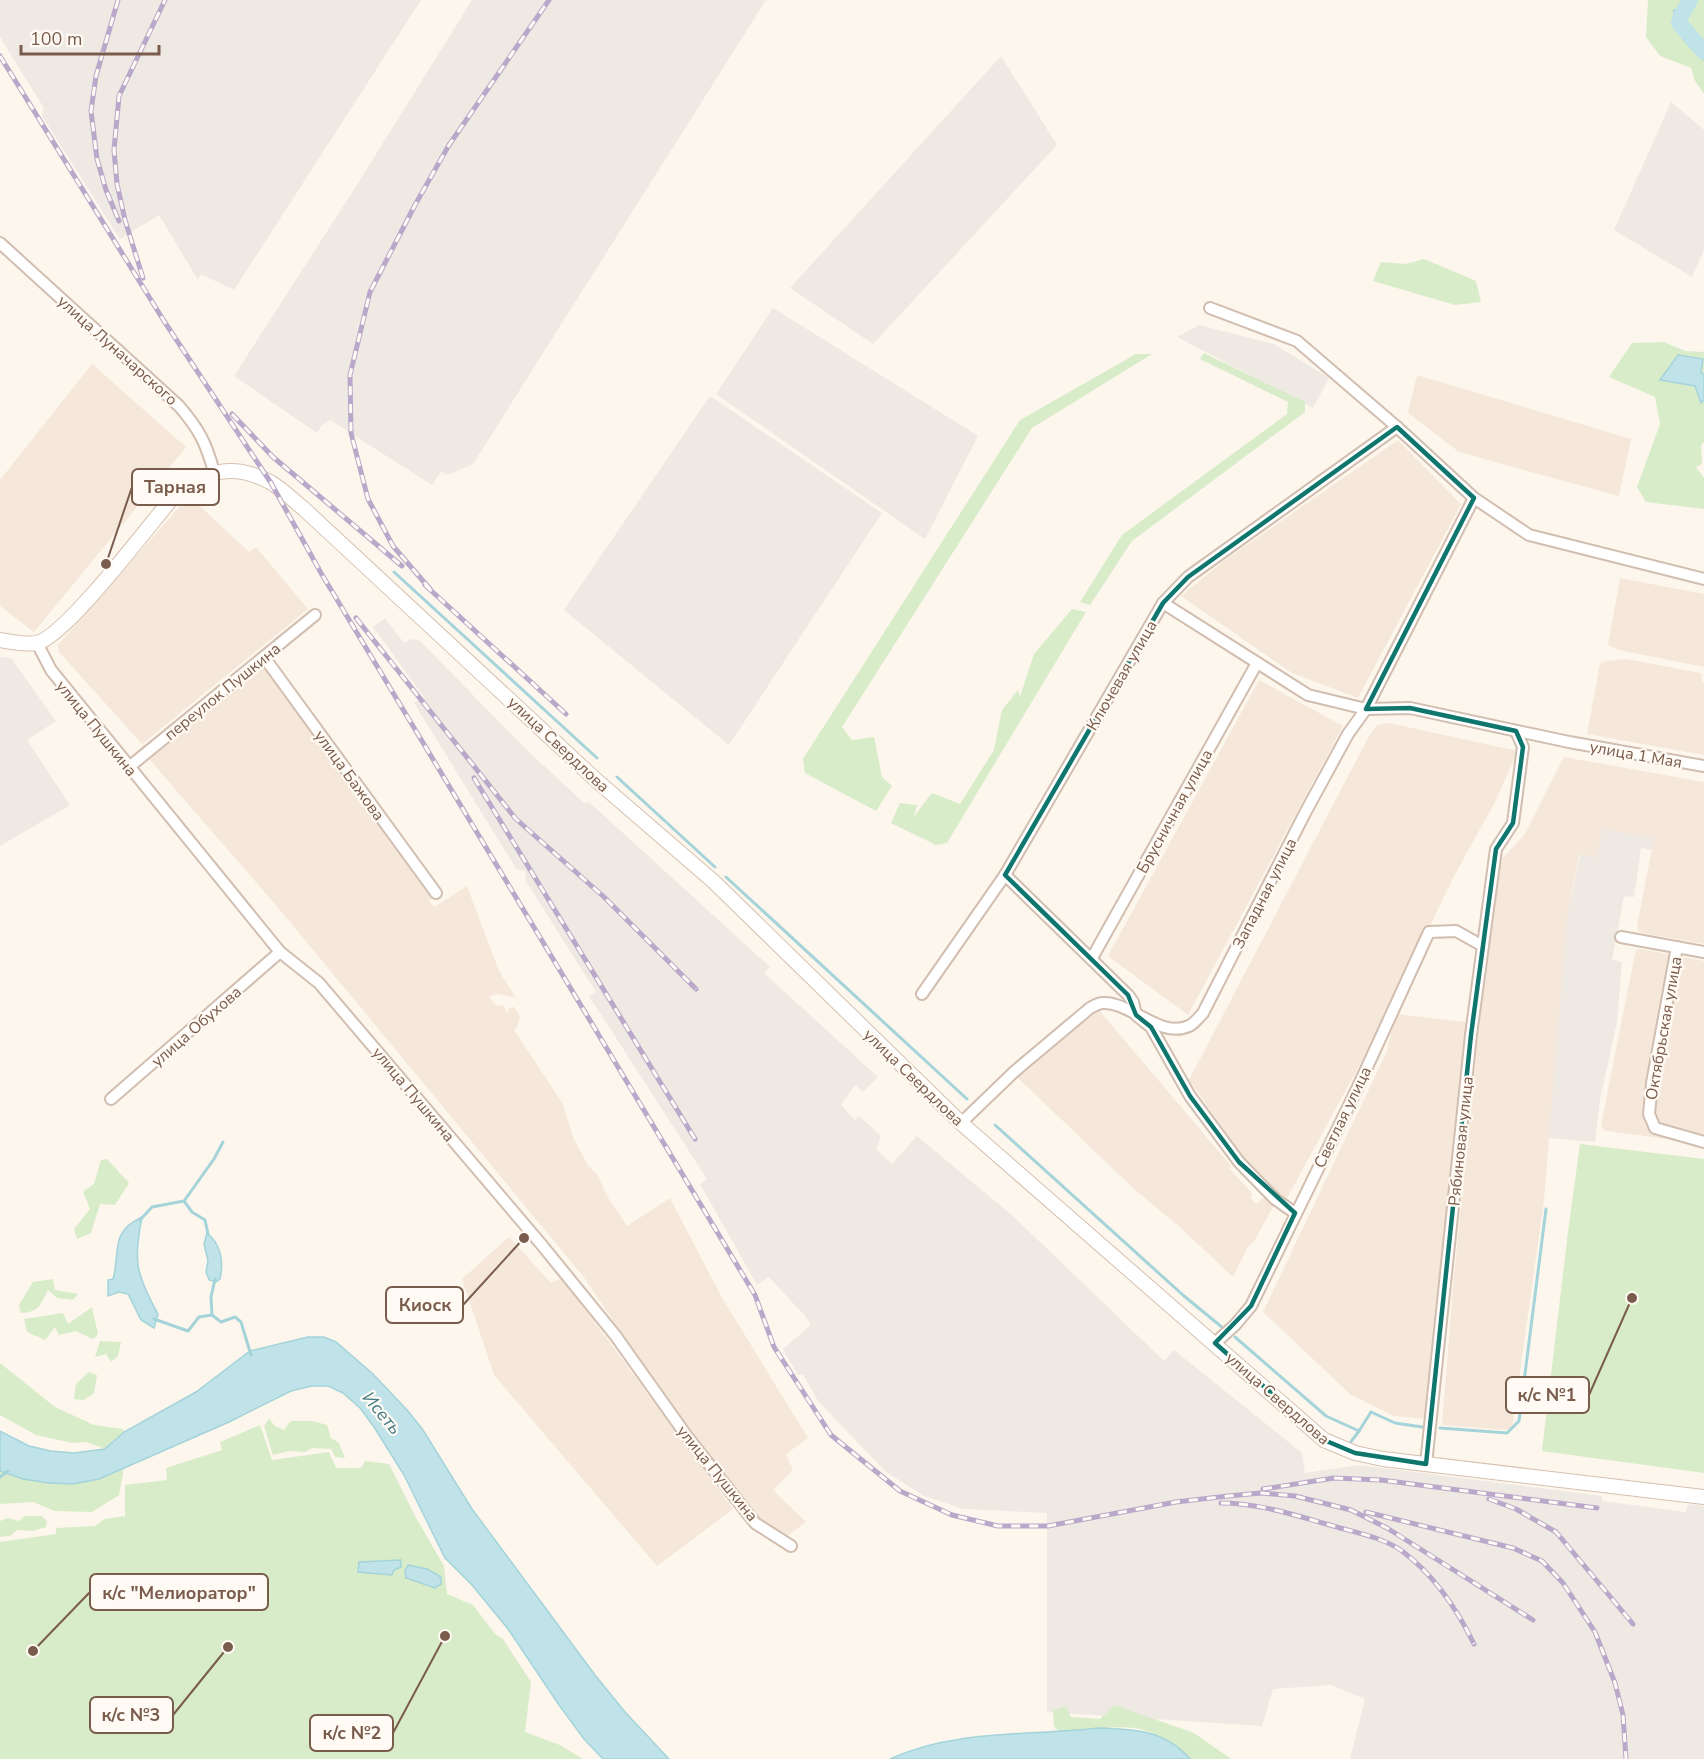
<svg xmlns="http://www.w3.org/2000/svg" width="1704" height="1759" font-family="'Nunito Sans',sans-serif">
  <rect width="100%" height="100%" fill="#fdf6ec"/>
  <g fill="#f5e8da">
    <path d="M 92,364 L 186,447 L 34,632 L 0,606 L 0,480 Z"/>
    <path d="M 1417,375 L 1631,439 L 1619,496 L 1459,452 L 1408,413 Z"/>
    <path d="M 1398,440 L 1461,504 L 1358,698 L 1292,673 L 1181,596 L 1225,560 Z"/>
    <path d="M 189,496 L 249,552 L 256,547 L 308,609 L 142,744 L 59,652 L 58,645 Z"/>
    <path d="M 1620,578 L 1704,594 L 1704,667 L 1619,650 L 1608,645 Z"/>
    <path d="M 1626,659 L 1701,673 L 1702,683 L 1704,683 L 1704,755 L 1587,734 L 1600,664 L 1606,661 Z"/>
    <path d="M 266,666 L 434,897 L 429,901 L 434,907 L 467,886 L 499,971 L 516,998 L 497,994 L 489,997 L 496,1005 L 504,1006 L 508,1014 L 509,1008 L 514,1007 L 518,1012 L 520,1017 L 517,1027 L 514,1030 L 563,1104 L 573,1137 L 587,1164 L 599,1177 L 607,1196 L 627,1226 L 670,1198 L 721,1296 L 808,1438 L 786,1454 L 793,1470 L 773,1490 L 806,1522 L 786,1537 L 756,1521 L 696,1443 L 583,1276 L 280,910 L 149,759 Z"/>
    <path d="M 1259,680 L 1343,726 L 1188,1015 L 1108,956 Z"/>
    <path d="M 1389,723 L 1518,751 L 1494,804 L 1454,876 L 1390,1009 L 1286,1200 L 1283,1199 L 1256,1175 L 1189,1080 L 1369,736 L 1377,725 Z"/>
    <path d="M 1564,757 L 1704,782 L 1704,944 L 1642,933 L 1638,931 L 1637,926 L 1654,838 L 1597,858 L 1579,854 L 1567,919 L 1544,1201 L 1512,1428 L 1506,1430 L 1442,1425 L 1454,1275 L 1483,991 L 1493,909 L 1501,860 L 1524,835 Z"/>
    <path d="M 1641,949 L 1704,961 L 1704,1144 L 1607,1131 L 1602,1129 L 1601,1125 L 1635,954 L 1637,950 Z"/>
    <path d="M 1099,1010 L 1231,1166 L 1229,1168 L 1253,1194 L 1250,1197 L 1256,1204 L 1265,1197 L 1274,1205 L 1254,1242 L 1249,1245 L 1233,1277 L 1182,1229 L 1133,1188 L 1017,1077 L 1049,1044 L 1053,1047 Z"/>
    <path d="M 1395,1014 L 1466,1022 L 1426,1419 L 1394,1416 L 1351,1395 L 1263,1312 L 1387,1051 Z"/>
    <path d="M 509,1237 L 551,1283 L 562,1278 L 733,1509 L 657,1566 L 494,1375 L 462,1279 Z"/>
  </g>
  <g fill="#efe9e4">
    <path d="M 0,0 L 421,0 L 234,290 L 201,274 L 198,280 L 159,215 L 120,239 L 42,116 L 44,108 L 0,37 Z"/>
    <path d="M 472,0 L 766,0 L 473,464 L 448,475 L 441,471 L 432,485 L 330,420 L 322,425 L 317,433 L 234,376 L 353,191 Z"/>
    <path d="M 1001,56 L 1057,145 L 873,344 L 790,288 Z"/>
    <path d="M 1671,102 L 1704,130 L 1704,250 L 1692,277 L 1614,230 Z"/>
    <path d="M 773,308 L 978,436 L 925,539 L 716,394 Z"/>
    <path d="M 1199,325 L 1274,344 L 1329,378 L 1313,408 L 1177,337 Z"/>
    <path d="M 710,396 L 882,513 L 729,745 L 564,610 Z"/>
    <path d="M 385,618 L 404,643 L 412,639 L 420,641 L 528,751 L 584,803 L 589,802 L 770,967 L 764,973 L 878,1077 L 863,1092 L 855,1085 L 841,1105 L 855,1120 L 859,1116 L 881,1136 L 876,1149 L 892,1164 L 917,1136 L 1014,1217 L 1164,1361 L 1174,1350 L 1302,1453 L 1305,1473 L 1359,1465 L 1602,1496 L 1602,1501 L 1686,1512 L 1688,1504 L 1704,1506 L 1704,1759 L 1350,1759 L 1365,1699 L 1331,1685 L 1273,1689 L 1262,1726 L 1047,1712 L 1047,1513 L 963,1509 L 924,1496 L 886,1472 L 818,1401 L 803,1375 L 798,1375 L 783,1349 L 811,1325 L 805,1316 L 769,1277 L 757,1285 L 700,1184 L 707,1179 L 589,996 L 596,992 L 525,880 L 526,871 L 517,870 L 414,703 L 424,697 L 373,627 Z"/>
    <path d="M 0,657 L 11,658 L 56,721 L 27,740 L 70,805 L 0,846 Z"/>
    <path d="M 1602,829 L 1655,838 L 1652,850 L 1641,848 L 1634,897 L 1624,896 L 1612,960 L 1622,962 L 1617,1022 L 1600,1099 L 1595,1142 L 1549,1138 L 1567,919 L 1580,854 L 1597,858 Z"/>
  </g>
  <g fill="#d8ecc9">
    <path d="M 1648,0 L 1704,0 L 1704,47 L 1682,25 L 1687,7 L 1674,10 C 1673,33 1688,46 1704,60 L 1704,94 L 1695,81 L 1691,68 L 1660,56 L 1646,37 Z"/>
    <path d="M 1424,259 L 1476,281 L 1481,302 L 1455,305 L 1373,281 L 1381,262 L 1406,264 Z"/>
    <path d="M 1664,342 L 1685,351 L 1704,352 L 1704,375 L 1701,372 L 1660,379 L 1695,386 L 1701,403 L 1704,400 L 1704,442 L 1701,445 L 1702,464 L 1696,467 L 1704,478 L 1704,509 L 1646,502 L 1637,487 L 1660,424 L 1655,397 L 1609,377 L 1632,343 Z"/>
    <path d="M 1204,353 L 1305,402 L 1305,412 L 1132,541 L 1090,605 L 1080,602 L 1122,535 L 1287,414 L 1288,402 L 1200,359 Z"/>
    <path d="M 1136,354 L 1152,354 L 1032,428 L 842,727 L 852,740 L 874,737 L 882,777 L 892,786 L 876,811 L 805,773 L 803,759 L 1020,420 Z"/>
    <path d="M 1072,609 L 1086,612 L 947,843 L 936,845 L 891,823 L 900,803 L 917,805 L 914,816 L 932,793 L 960,804 L 994,750 L 1002,710 L 1018,690 L 1020,697 L 1034,654 Z"/>
    <path d="M 1580,1144 L 1704,1159 L 1704,1473 L 1542,1451 L 1568,1232 Z"/>
    <path d="M 107,1159 L 129,1183 L 115,1205 L 100,1204 L 91,1233 L 77,1239 L 74,1229 L 90,1209 L 83,1192 L 94,1184 L 101,1160 Z"/>
    <path d="M 53,1279 L 55,1290 L 78,1294 L 73,1300 L 57,1298 L 48,1290 C 40,1305 40,1312 21,1313 L 19,1305 L 33,1282 Z"/>
    <path d="M 92,1307 L 98,1334 L 93,1339 L 76,1331 L 59,1335 L 55,1327 L 45,1340 L 27,1332 L 24,1319 L 63,1313 L 68,1324 Z"/>
    <path d="M 100,1341 L 121,1342 L 118,1356 L 111,1362 L 106,1354 L 95,1357 Z"/>
    <path d="M 0,1363 L 55,1407 L 94,1425 L 123,1429 L 124,1432 L 105,1449 L 86,1442 L 72,1443 L 36,1435 L 0,1415 Z"/>
    <path d="M 89,1372 L 97,1375 L 94,1393 L 84,1400 L 74,1399 L 76,1384 Z"/>
    <path d="M 269,1419 L 275,1426 L 284,1430 L 291,1421 L 312,1421 L 327,1425 L 331,1438 L 339,1443 L 345,1458 L 335,1457 L 331,1449 L 313,1448 L 305,1452 L 289,1451 L 273,1455 L 264,1426 Z"/>
    <path d="M 260,1425 L 272,1460 L 329,1452 L 336,1468 L 361,1468 L 365,1461 L 389,1464 L 415,1516 L 444,1566 L 447,1594 L 473,1605 L 495,1634 L 503,1639 L 531,1682 L 525,1732 L 560,1745 L 583,1759 L 0,1759 L 0,1542 L 56,1534 L 56,1528 L 95,1526 L 104,1519 L 125,1516 L 125,1485 L 167,1480 L 166,1468 L 222,1450 L 220,1442 Z"/>
    <path d="M 124,1468 L 119,1495 L 92,1512 L 55,1511 L 33,1502 L 0,1504 L 0,1471 C 29,1485 66,1485 98,1479 C 107,1477 116,1472 124,1468 Z"/>
    <path d="M 25,1516 L 41,1516 L 47,1521 L 46,1527 L 32,1531 L 17,1530 L 10,1536 L 0,1537 L 0,1521 L 8,1518 L 19,1521 Z"/>
    <path d="M 1114,1705 L 1194,1733 L 1231,1759 L 1190,1759 L 1186,1754 C 1174,1747 1162,1737 1150,1732 C 1126,1722 1085,1730 1060,1733 L 1054,1726 L 1053,1710 L 1066,1706 L 1071,1717 L 1100,1719 Z"/>
  </g>
  <g fill="#bfe3e8" stroke="#a5d3da" stroke-width="1.5">
    <path d="M 1687,7 L 1682,25 L 1704,47 L 1704,60 C 1688,46 1673,33 1674,10 Z"/>
    <path d="M 1678,355 L 1703,359 L 1701,372 L 1704,375 L 1704,400 L 1701,403 L 1695,386 L 1660,380 Z"/>
    <path d="M 142,1217 C 133,1261 136,1274 158,1314 L 154,1328 L 141,1320 L 128,1294 L 119,1292 L 108,1296 L 108,1280 L 113,1279 C 121,1250 109,1233 142,1217 Z"/>
    <path d="M 207,1233 C 221,1244 224,1262 220,1279 L 216,1282 L 209,1280 L 206,1272 L 208,1261 L 204,1244 Z"/>
    <path d="M 308,1337 L 324,1337 L 336,1342 L 373,1374 L 408,1411 L 423,1430 L 472,1509 L 595,1675 L 625,1712 L 669,1759 L 603,1759 L 584,1739 L 559,1705 L 508,1629 L 472,1585 L 445,1558 L 404,1475 L 374,1427 L 360,1408 L 343,1393 L 328,1386 L 312,1386 L 291,1391 L 229,1422 L 99,1479 L 73,1484 L 49,1483 L 23,1479 L 0,1471 L 0,1431 L 29,1446 L 51,1451 L 74,1453 L 105,1449 L 124,1432 L 196,1392 L 250,1351 Z"/>
    <path d="M 401,1560 L 401,1567 L 394,1570 L 392,1575 L 358,1572 L 359,1562 Z"/>
    <path d="M 408,1565 L 427,1569 L 441,1577 L 441,1584 L 435,1588 L 406,1578 L 405,1571 Z"/>
    <path d="M 1099,1728 C 1134,1729 1165,1730 1190,1759 L 890,1759 C 955,1729 1029,1736 1099,1728 Z"/>
  </g>
  <g fill="none" stroke-linecap="round" stroke-linejoin="round">
    <g stroke="#a5d3da" stroke-width="3">
      <path d="M 394,572 L 597,758"/>
      <path d="M 617,777 L 715,867"/>
      <path d="M 726,877 L 967,1099"/>
      <path d="M 995,1125 L 1184,1296 L 1223,1328"/>
      <path d="M 184,1201 L 192,1212 L 205,1220 L 208,1234"/>
      <path d="M 140,1220 L 152,1207 L 184,1201 L 214,1159 L 223,1142"/>
      <path d="M 215,1279 L 211,1297 L 212,1315 L 221,1322 L 235,1317 L 241,1322 L 251,1355"/>
      <path d="M 154,1319 L 188,1331 L 199,1317 L 212,1315"/>
      <path d="M 1235,1337 L 1326,1416 L 1359,1431 L 1350,1443"/>
      <path d="M 1440,1428 L 1507,1433 L 1519,1421 L 1546,1209"/>
      <path d="M 1359,1431 L 1371,1412 L 1395,1423 L 1422,1427"/>
      <path d="M 0,1477 L 8,1471"/>
    </g>
    <path stroke="#bfe3e8" stroke-width="16" d="M 1690,0 C 1686,9 1681,13 1679,23 L 1704,52"/>
    <g stroke="#d1beb0" stroke-width="14">
      <g id="minor">
        <path d="M 0,243 L 179,406 C 199,429 206,443 214,472"/>
        <path d="M 1210,308 L 1297,341 L 1397,427 L 1474,498 L 1529,535 L 1704,579"/>
        <path d="M 1163,603 L 1308,695 L 1366,709 L 1410,708 L 1569,742 L 1704,766"/>
        <path d="M 37,643 L 51,670 L 280,952 L 319,983 L 541,1244 L 615,1335 L 686,1435 L 755,1523 L 791,1546"/>
        <path d="M 264,657 L 436,893"/>
        <path d="M 129,767 L 315,615"/>
        <path d="M 1005,875 L 1128,995 L 1133,1002 L 1136,1015 L 1151,1027 L 1190,1096 L 1239,1162 L 1275,1199 L 1295,1213"/>
        <path d="M 1621,937 L 1704,952"/>
        <path d="M 1677,947 L 1652,1083 L 1649,1114 L 1655,1128 L 1704,1142"/>
        <path d="M 1092,958 L 1257,663"/>
        <path d="M 922,994 L 1005,875 L 1163,603 L 1188,577 L 1397,427"/>
        <path d="M 111,1099 L 280,952"/>
        <path d="M 961,1123 L 1015,1071 L 1090,1008 C 1094,1006 1098,1003 1103,1003 C 1131,1002 1160,1039 1189,1026 C 1194,1024 1199,1017 1203,1013 L 1305,813 L 1348,734 L 1366,709 L 1474,498"/>
        <path d="M 1215,1343 L 1235,1325 L 1251,1306 L 1357,1089 L 1429,932 L 1456,931 L 1483,946"/>
        <path d="M 1426,1464 L 1471,1035 L 1496,849 L 1513,823 L 1523,747 L 1516,731"/>
      </g>
    </g>
    <g stroke="#d6c0b0" stroke-width="16">
      <path id="secondary" d="M 0,640 C 11,642 26,645 37,643 C 66,636 150,524 174,496 C 205,471 232,462 270,482 C 282,489 293,500 304,509 L 596,780 L 713,881 L 961,1123 L 1324,1440 L 1355,1453 L 1383,1459 L 1704,1497"/>
    </g>
    <use href="#minor" stroke="#fff" stroke-width="10"/>
    <use href="#secondary" stroke="#fff" stroke-width="14"/>
    <g stroke="#b9a8c9" stroke-width="5">
      <g id="rail">
        <path d="M 118,0 L 96,76 L 91,111 L 97,159 L 106,190 L 119,221"/>
        <path d="M 0,56 L 164,321 L 271,483 L 321,573 L 755,1295 L 774,1347 L 831,1435 L 900,1491 L 952,1515 L 998,1526 L 1048,1526 L 1176,1502 L 1228,1496 L 1261,1493 L 1295,1496 L 1351,1510 L 1387,1528 L 1533,1620"/>
        <path d="M 143,278 L 125,220 L 117,184 L 114,150 L 119,96 L 165,0"/>
        <path d="M 232,414 L 273,457 L 402,566"/>
        <path d="M 425,585 L 566,714"/>
        <path d="M 430,589 L 393,546 L 368,499 L 351,433 L 350,375 L 370,292 L 415,205 L 449,145 L 549,0"/>
        <path d="M 356,618 L 516,819 L 604,897 L 696,989"/>
        <path d="M 474,778 L 695,1139"/>
        <path d="M 1263,1489 L 1334,1478 L 1381,1480 L 1597,1508"/>
        <path d="M 1489,1499 L 1516,1509 L 1556,1532 L 1633,1624"/>
        <path d="M 1221,1503 C 1261,1503 1300,1517 1337,1527 C 1358,1533 1384,1538 1402,1551 C 1433,1574 1457,1609 1474,1644"/>
        <path d="M 1366,1512 L 1513,1548 L 1542,1561 L 1563,1583 L 1595,1632 L 1615,1683 L 1623,1715 L 1626,1759"/>
      </g>
    </g>
    <use href="#rail" stroke="#fffaf3" stroke-width="3" stroke-dasharray="9" stroke-linecap="butt"/>
  </g>
  <path fill="none" stroke="#0f766e" stroke-width="4.5" stroke-linejoin="round" d="M 1397,427 L 1474,498 L 1366,709 L 1410,708 L 1516,731 L 1523,747 L 1513,823 L 1496,849 L 1471,1035 L 1426,1464 L 1355,1453 L 1324,1440 L 1215,1343 L 1251,1306 L 1295,1213 L 1239,1162 L 1190,1096 L 1151,1027 L 1136,1015 L 1128,995 L 1005,875 L 1163,603 L 1188,577 Z"/>
  <g text-anchor="middle" stroke-width="4.5" stroke-linejoin="round" paint-order="stroke">
    <g font-size="16" fill="#7a5c4d" stroke="#fffaf3">
      <text transform="translate(118 350) rotate(42)" y="6">улица Луначарского</text>
      <text transform="translate(1121 675) rotate(-60)" y="6">Ключевая улица</text>
      <text transform="translate(222 691) rotate(-39)" y="6">переулок Пушкина</text>
      <text transform="translate(97 728) rotate(51)" y="6">улица Пушкина</text>
      <text transform="translate(559 744) rotate(43)" y="6">улица Свердлова</text>
      <text transform="translate(1636 754) rotate(10)" y="6">улица 1 Мая</text>
      <text transform="translate(350 775) rotate(54)" y="6">улица Бажова</text>
      <text transform="translate(1174 811) rotate(-61)" y="6">Брусничная улица</text>
      <text transform="translate(1264 893) rotate(-63)" y="6">Западная улица</text>
      <text transform="translate(196 1026) rotate(-41)" y="6">улица Обухова</text>
      <text transform="translate(1663 1028) rotate(-80)" y="6">Октябрьская улица</text>
      <text transform="translate(914 1077) rotate(44)" y="6">улица Свердлова</text>
      <text transform="translate(414 1094) rotate(50)" y="6">улица Пушкина</text>
      <text transform="translate(1342 1117) rotate(-64)" y="6">Светлая улица</text>
      <text transform="translate(1460 1141) rotate(-84)" y="6">Рябиновая улица</text>
      <text transform="translate(1278 1398) rotate(41)" y="6">улица Свердлова</text>
      <text transform="translate(718 1473) rotate(51)" y="6">улица Пушкина</text>
    </g>
    <g font-size="18" font-style="italic" fill="#437c86" stroke="#fffaf3">
      <text transform="translate(382 1413) rotate(50)" y="6">Исеть</text>
    </g>
  </g>
  <path fill="none" stroke="#7a5c4d" stroke-width="2" d="M106 564L132 487M524 1238L463 1305M1632 1298L1589 1395M33 1651L90 1592M228 1647L173 1715M445 1636L393 1733"/>
  <g fill="#7a5c4d" stroke="#fffaf3" stroke-width="2">
    <circle cx="106" cy="564" r="6"/>
    <circle cx="524" cy="1238" r="6"/>
    <circle cx="1632" cy="1298" r="6"/>
    <circle cx="33" cy="1651" r="6"/>
    <circle cx="228" cy="1647" r="6"/>
    <circle cx="445" cy="1636" r="6"/>
  </g>
  <g fill="#fffaf3" stroke="#7a5c4d" stroke-width="2">
    <rect x="132" y="469" width="87" height="36" rx="6"/>
    <rect x="386" y="1287" width="77" height="36" rx="6"/>
    <rect x="1506" y="1377" width="83" height="36" rx="6"/>
    <rect x="90" y="1574" width="178" height="36" rx="6"/>
    <rect x="90" y="1697" width="83" height="36" rx="6"/>
    <rect x="310" y="1715" width="83" height="36" rx="6"/>
  </g>
  <g font-size="18" text-anchor="middle" font-weight="bold" fill="#7a5c4d">
    <text x="175" y="493">Тарная</text>
    <text x="425" y="1311">Киоск</text>
    <text x="1547" y="1401">к/с №1</text>
    <text x="179" y="1599">к/с "Мелиоратор"</text>
    <text x="131" y="1721">к/с №3</text>
    <text x="352" y="1739">к/с №2</text>
  </g>
  <path d="M21 45v9h138v-9" fill="none" stroke="#7a5c4d" stroke-width="3"/>
  <text x="30" y="45" font-size="18" fill="#7a5c4d" stroke="#fffaf3" stroke-width="4.5" paint-order="stroke">100 m</text>
</svg>
